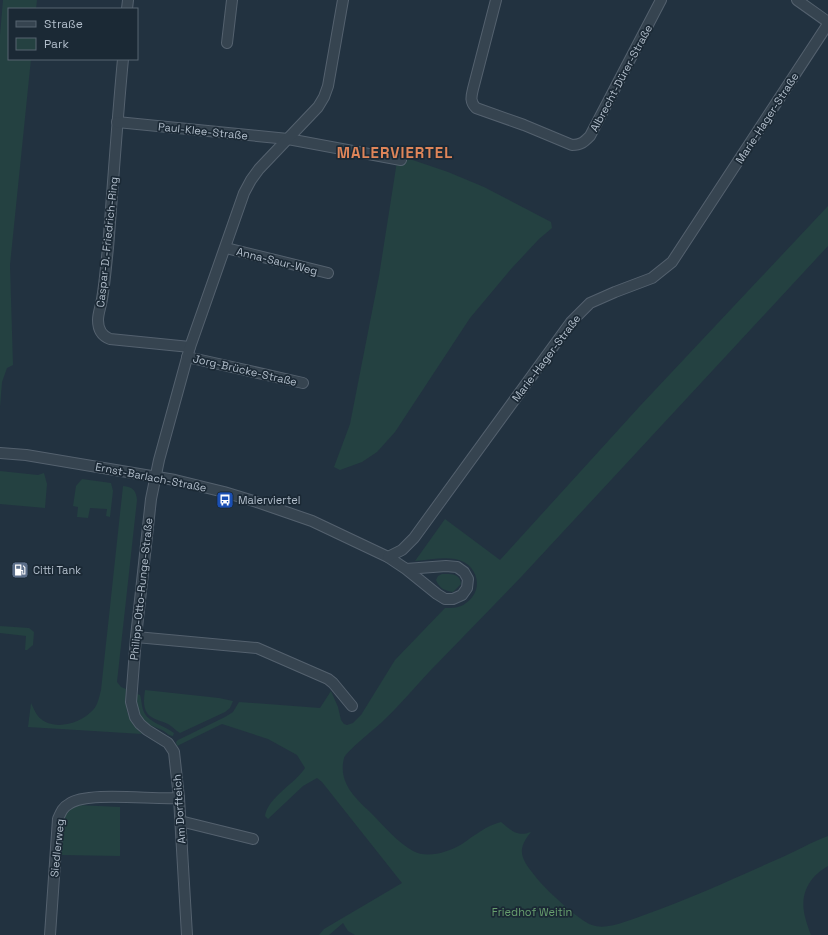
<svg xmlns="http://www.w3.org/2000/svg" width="828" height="935" font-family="'Space Grotesk',sans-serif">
  <rect width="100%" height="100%" fill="#223240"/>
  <g fill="#244141">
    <path d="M 3,0 L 37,0 L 36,9 L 9,9 L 9,59 L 31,59 L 10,265 L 13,365 L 7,368 L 2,382 L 0,407 L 0,35 Z"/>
    <path d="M 398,155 L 448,172 L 484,187 L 551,222 L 552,228 L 539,239 L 511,269 L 470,318 L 395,432 L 377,452 L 362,462 L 340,470 L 334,467 L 350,424 L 379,276 Z"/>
    <path d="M 828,206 L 828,246 L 522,576 C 491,608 460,640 429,672 C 413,689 398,707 381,723 C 374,729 346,752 344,758 C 338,782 354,797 370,812 C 383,825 397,842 413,851 C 427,859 449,852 462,844 C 475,835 486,826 501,822 C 512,831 517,837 531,832 C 516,850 521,859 535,876 C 544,888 579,921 592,925 C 607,931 632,919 647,914 C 692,898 735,878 778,859 C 795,852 811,842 828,836 L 828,866 C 823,869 817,873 813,878 C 798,897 803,914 811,935 L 355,935 L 348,931 L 343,923 L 329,935 L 319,935 L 324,929 L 402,883 L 322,782 L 317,778 L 303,786 L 268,819 L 265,816 C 268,797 296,783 305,768 L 297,755 L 268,739 L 222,724 L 177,746 L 176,742 L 178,740 L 225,717 L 233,712 L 239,702 L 320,708 L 331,691 L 338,707 L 341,720 L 344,724 L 347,725 L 353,723 L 361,715 L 395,660 L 445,608 C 452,608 460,608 466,603 C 485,590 478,563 455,559 C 443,557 428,560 415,561 L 445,519 L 500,560 L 640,406 Z"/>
    <path d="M 0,471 L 38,475 L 44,473 L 47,484 L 45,508 L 0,504 Z"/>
    <path d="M 82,479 L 111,483 L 113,491 L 110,517 L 106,516 L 107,509 L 90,508 L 88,518 L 77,517 L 78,507 L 73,506 L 76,486 Z"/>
    <path d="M 123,486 C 133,487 136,490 137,500 L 117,682 L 121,687 L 126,689 C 125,710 127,720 142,734 L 28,727 L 31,703 C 34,709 36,715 41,719 C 56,731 81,723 93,710 C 98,705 99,697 101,690 Z"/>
    <path d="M 442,574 C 451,574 460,573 461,584 L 453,592 C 445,591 439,588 436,580 L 438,576 Z"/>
    <path d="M 0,626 L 29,628 L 34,632 L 33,645 L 27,650 L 25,650 L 26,636 L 0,633 Z"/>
    <path d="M 145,690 L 219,698 L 233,701 L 230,708 L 225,712 L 180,733 C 176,731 172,726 168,724 C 162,721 155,720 150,716 C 142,710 144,698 145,690 Z"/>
    <path d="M 137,694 L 140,695 C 142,701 141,707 145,714 C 149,722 165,726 174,733 L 173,736 C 169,736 166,732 162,730 C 158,728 154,727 150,725 C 138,719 134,707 137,694 Z"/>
    <path d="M 77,805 L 120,807 L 120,856 L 61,855 L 64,817 L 67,811 Z"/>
  </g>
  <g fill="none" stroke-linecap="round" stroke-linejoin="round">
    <g stroke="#54616e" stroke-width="12">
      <g id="street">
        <path d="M 496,0 L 473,89 C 471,97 470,102 476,108 L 524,125 L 572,145 C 581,145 584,142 590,136 L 661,0"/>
        <path d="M 797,0 L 828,22"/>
        <path d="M 127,9 L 128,0"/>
        <path d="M 227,43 L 232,0"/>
        <path d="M 123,59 C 117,122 113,185 108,248 C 106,265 105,282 102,299 C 101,306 98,313 98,320 C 98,330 102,336 110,339 L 190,347"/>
        <path d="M 117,122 L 288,139 L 401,160"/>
        <path d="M 226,248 L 328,273"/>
        <path d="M 187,357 L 303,383"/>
        <path d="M 0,453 L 26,455 L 175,480 L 224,492 L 260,503 L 312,521 L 388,557 L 406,569 L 437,594 L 445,599 L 453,599 L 462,595 L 467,588 L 468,579 L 464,572 L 457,567 L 446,566 L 406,569"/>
        <path d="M 388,557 L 402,550 L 414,538 L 571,322 L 590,303 L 615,292 L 652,278 L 672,262 L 828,24"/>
        <path d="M 136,637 L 257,648 L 328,679 L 333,683 L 352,706"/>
        <path d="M 180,821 L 253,839"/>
        <path d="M 50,935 L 58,819 C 61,812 63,807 69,804 C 87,791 153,800 179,798"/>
        <path d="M 187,935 L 179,798 L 174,752 L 168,743 L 147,730 L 140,724 L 135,717 L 131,702 L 136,637 L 151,499 L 159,460 L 190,347 L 244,193 L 251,180 L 259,169 L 318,107 L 324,97 L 328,86 L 343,0"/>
      </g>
    </g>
    <use href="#street" stroke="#364450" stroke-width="10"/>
  </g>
  <defs>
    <g id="bus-square" transform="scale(0.9)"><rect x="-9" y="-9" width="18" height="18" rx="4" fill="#1a4fb4" stroke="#1b2935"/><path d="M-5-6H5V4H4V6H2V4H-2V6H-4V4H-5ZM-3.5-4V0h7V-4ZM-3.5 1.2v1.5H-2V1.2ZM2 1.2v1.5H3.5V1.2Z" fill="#fff"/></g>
    <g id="fuel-square" transform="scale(0.9)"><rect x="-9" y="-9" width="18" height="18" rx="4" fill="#5c6f8a" stroke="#1b2935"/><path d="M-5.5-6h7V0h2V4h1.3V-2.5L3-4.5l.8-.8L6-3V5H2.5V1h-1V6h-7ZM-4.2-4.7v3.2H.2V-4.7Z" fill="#fff"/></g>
  </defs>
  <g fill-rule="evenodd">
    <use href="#bus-square" x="225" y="500"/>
    <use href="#fuel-square" x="20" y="570"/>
  </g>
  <g text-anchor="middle" stroke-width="3.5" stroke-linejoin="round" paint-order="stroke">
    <g font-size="11" fill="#b2becb" stroke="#1b2935">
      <text transform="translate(621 78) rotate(-62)" y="4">Albrecht-Dürer-Straße</text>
      <text transform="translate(767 118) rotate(-57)" y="4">Marie-Hager-Straße</text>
      <text transform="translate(203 131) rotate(6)" y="4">Paul-Klee-Straße</text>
      <text transform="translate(107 242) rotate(-84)" y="4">Caspar-D.-Friedrich-Ring</text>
      <text transform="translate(277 261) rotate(14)" y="4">Anna-Saur-Weg</text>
      <text transform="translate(546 358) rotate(-53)" y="4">Marie-Hager-Straße</text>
      <text transform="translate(245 370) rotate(13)" y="4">Jorg-Brücke-Straße</text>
      <text transform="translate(151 477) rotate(11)" y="4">Ernst-Barlach-Straße</text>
      <text transform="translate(141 589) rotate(-84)" y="4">Philipp-Otto-Runge-Straße</text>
      <text transform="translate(179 809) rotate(-94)" y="4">Am Dorfteich</text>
      <text transform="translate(57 848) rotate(-84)" y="4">Siedlerweg</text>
    </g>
    <g font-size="11" fill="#b2becb" stroke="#1b2935" text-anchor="start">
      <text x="238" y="504">Malerviertel</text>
      <text x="33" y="574">Citti Tank</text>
    </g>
    <g font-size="11" fill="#679e6e" stroke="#1b2935">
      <text x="532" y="916">Friedhof Weitin</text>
    </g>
    <g font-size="15" font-weight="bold" letter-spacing="1" fill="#df8559" stroke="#1b2935">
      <text x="395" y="158">MALERVIERTEL</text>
    </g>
  </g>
  <rect x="8" y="8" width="130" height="52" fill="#1b2935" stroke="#576571"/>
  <rect x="16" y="21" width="20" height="6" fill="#364450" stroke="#576571"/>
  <text x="44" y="28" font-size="12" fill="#b2becb">Straße</text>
  <rect x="16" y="38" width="20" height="12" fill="#244141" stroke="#576571"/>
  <text x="44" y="48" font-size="12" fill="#b2becb">Park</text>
</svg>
